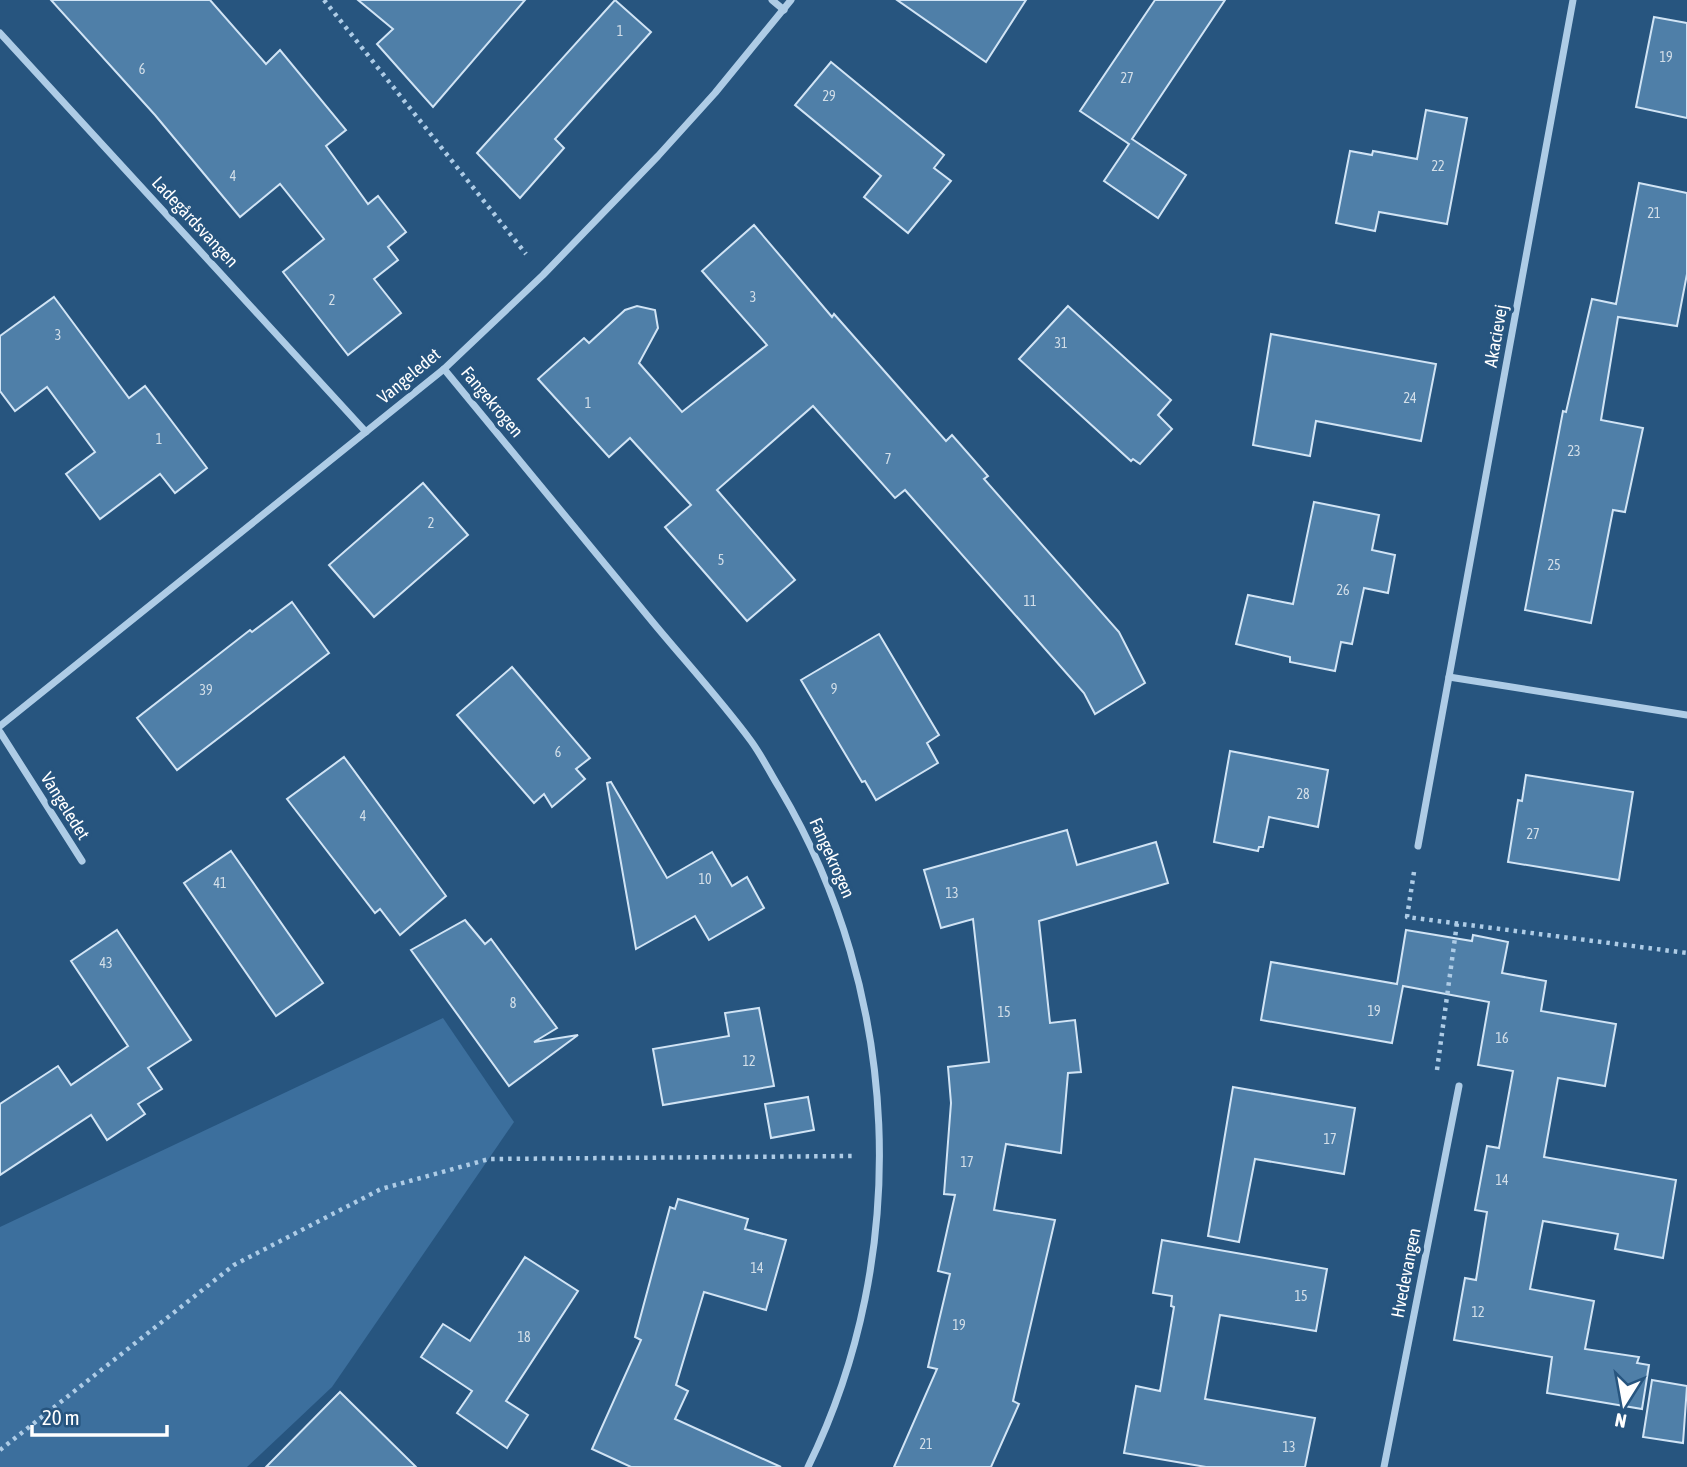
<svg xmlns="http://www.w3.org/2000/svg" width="1687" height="1467" font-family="'Asap Condensed',sans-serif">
  <rect width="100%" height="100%" fill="#27557f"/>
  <path fill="#3c6f9d" d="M 443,1018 L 514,1122 L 332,1387 L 247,1467 L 0,1467 L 0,1227 Z"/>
  <g fill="#4f7fa8" stroke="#d1e4f5" stroke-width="2">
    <path d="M 51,0 L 210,0 L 266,64 L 280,50 L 346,130 L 326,146 L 368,204 L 378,196 L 406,232 L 388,247 L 398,260 L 374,279 L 401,313 L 348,355 L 283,272 L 324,239 L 280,184 L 240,217 L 155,115 Z"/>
    <path d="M 358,0 L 525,0 L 433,107 L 377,44 L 393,29 Z"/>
    <path d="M 615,0 L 651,32 L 555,139 L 564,148 L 520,198 L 477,153 Z"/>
    <path d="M 897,0 L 1026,0 L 986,62 Z"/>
    <path d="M 1155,0 L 1225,0 L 1132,139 L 1186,175 L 1158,218 L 1104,181 L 1129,144 L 1080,111 Z"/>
    <path d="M 1654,17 L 1687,23 L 1687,118 L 1636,107 Z"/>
    <path d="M 831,62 L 944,155 L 934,168 L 951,181 L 908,233 L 864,197 L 881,176 L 795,105 Z"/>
    <path d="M 1426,110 L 1467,118 L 1447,224 L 1379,212 L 1375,231 L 1336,223 L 1350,151 L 1372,155 L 1373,151 L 1417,159 Z"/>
    <path d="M 1639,183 L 1687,193 L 1687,274 L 1677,326 L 1618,317 L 1601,420 L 1643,428 L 1625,512 L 1613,510 L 1591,623 L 1525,610 L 1563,411 L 1566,412 L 1592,299 L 1616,304 Z"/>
    <path d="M 754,225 L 832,317 L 834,314 L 946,441 L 952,435 L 988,476 L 984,479 L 1119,632 L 1145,683 L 1095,714 L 1084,693 L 905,490 L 895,498 L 813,406 L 717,490 L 795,580 L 747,621 L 665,527 L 691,505 L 630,438 L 609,457 L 538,379 L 584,338 L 589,343 L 625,310 L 637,306 L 655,310 L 658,328 L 639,363 L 682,412 L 767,345 L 702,271 Z"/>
    <path d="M 54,297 L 129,398 L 145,386 L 207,468 L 175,493 L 160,474 L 100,519 L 66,474 L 95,452 L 47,387 L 15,411 L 0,391 L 0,336 Z"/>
    <path d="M 1068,306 L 1171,400 L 1158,415 L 1172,429 L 1140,464 L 1133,459 L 1131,461 L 1019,359 Z"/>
    <path d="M 1271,334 L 1436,364 L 1421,441 L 1316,421 L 1310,456 L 1253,445 Z"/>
    <path d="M 423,483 L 468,535 L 374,617 L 329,565 Z"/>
    <path d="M 1314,502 L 1379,515 L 1372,550 L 1395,555 L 1388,593 L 1364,588 L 1352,644 L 1341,642 L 1335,671 L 1290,662 L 1290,657 L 1236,644 L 1248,595 L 1293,604 Z"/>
    <path d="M 292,602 L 329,653 L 177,770 L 137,718 L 250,630 L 252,632 Z"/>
    <path d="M 879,634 L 939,735 L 927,743 L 938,763 L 876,800 L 865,781 L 862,782 L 801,680 Z"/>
    <path d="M 512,667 L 590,758 L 576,769 L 585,779 L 552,807 L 544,794 L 534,803 L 457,715 Z"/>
    <path d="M 1230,751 L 1328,770 L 1318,827 L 1269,817 L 1263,847 L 1259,847 L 1258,851 L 1214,842 Z"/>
    <path d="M 344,757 L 446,896 L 400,935 L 380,909 L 375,913 L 287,799 Z"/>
    <path d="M 1526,775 L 1633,792 L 1619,880 L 1508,862 L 1518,800 L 1522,801 Z"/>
    <path d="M 611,782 L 667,878 L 712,852 L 732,886 L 747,877 L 764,908 L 709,940 L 695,916 L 636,949 L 607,783 Z"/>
    <path d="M 1067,830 L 1077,865 L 1156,842 L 1168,883 L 1039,921 L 1050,1023 L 1075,1020 L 1081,1072 L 1068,1073 L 1061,1153 L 1006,1144 L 994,1210 L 1055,1220 L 1013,1401 L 1019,1404 L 991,1467 L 894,1467 L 937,1369 L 928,1367 L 950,1274 L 938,1271 L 955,1195 L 944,1194 L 951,1103 L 948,1067 L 989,1062 L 973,919 L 941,928 L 924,870 Z"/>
    <path d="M 231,851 L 323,983 L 276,1016 L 184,883 Z"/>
    <path d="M 465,920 L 485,944 L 491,939 L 557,1028 L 534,1042 L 578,1035 L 509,1086 L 411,950 Z"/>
    <path d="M 117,930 L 191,1040 L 148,1068 L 162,1089 L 138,1104 L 145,1114 L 107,1140 L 91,1115 L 0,1175 L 0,1104 L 58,1066 L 71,1085 L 128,1046 L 71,961 Z"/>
    <path d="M 1406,930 L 1472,941 L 1473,935 L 1508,942 L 1502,973 L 1546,981 L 1541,1011 L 1616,1024 L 1605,1086 L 1558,1078 L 1544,1157 L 1676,1180 L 1663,1258 L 1615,1249 L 1618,1234 L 1543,1221 L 1530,1289 L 1594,1301 L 1585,1349 L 1639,1357 L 1637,1363 L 1649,1365 L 1642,1409 L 1547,1393 L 1552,1357 L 1454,1340 L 1465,1278 L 1476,1280 L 1487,1212 L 1475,1210 L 1487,1146 L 1499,1148 L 1513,1071 L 1478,1065 L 1489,1002 L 1403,986 L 1392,1043 L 1261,1020 L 1271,962 L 1397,984 Z"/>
    <path d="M 759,1008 L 774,1086 L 663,1105 L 653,1049 L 729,1036 L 725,1013 Z"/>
    <path d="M 1233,1087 L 1355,1108 L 1344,1174 L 1255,1159 L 1239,1242 L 1208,1236 Z"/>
    <path d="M 808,1097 L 814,1130 L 771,1138 L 765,1104 Z"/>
    <path d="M 678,1199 L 748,1219 L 745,1229 L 786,1240 L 766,1310 L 704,1292 L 676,1385 L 688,1391 L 675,1419 L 781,1467 L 631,1467 L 592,1449 L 641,1340 L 635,1337 L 670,1207 L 675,1209 Z"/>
    <path d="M 1162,1240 L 1327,1269 L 1316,1331 L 1220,1315 L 1205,1399 L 1315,1418 L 1305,1467 L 1206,1467 L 1124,1453 L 1136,1386 L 1160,1391 L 1174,1307 L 1171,1306 L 1172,1296 L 1153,1293 Z"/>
    <path d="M 525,1257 L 578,1291 L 506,1401 L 528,1415 L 507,1448 L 457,1413 L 472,1391 L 421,1357 L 443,1324 L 470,1341 Z"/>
    <path d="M 1652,1380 L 1687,1386 L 1683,1443 L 1643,1437 Z"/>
    <path d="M 340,1392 L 416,1467 L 266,1467 Z"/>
  </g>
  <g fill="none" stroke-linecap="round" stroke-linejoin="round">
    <g stroke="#aecce6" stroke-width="4.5" stroke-dasharray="3.5 5" stroke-linecap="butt">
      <path d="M 324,0 L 526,254"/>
      <path d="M 1414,872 L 1407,917 L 1687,953"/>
      <path d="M 1437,1070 L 1457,923"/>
      <path d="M 0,1450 L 234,1265 L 381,1189 L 489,1159 L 854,1156"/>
    </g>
    <g stroke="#aecce6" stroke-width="7">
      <path d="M 772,0 L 784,10"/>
      <path d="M 0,33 L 366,432"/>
      <path d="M 444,369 C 513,453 582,536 651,620 C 684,660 720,699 751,741 C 762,756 770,773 780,789 C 901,993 913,1253 808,1467"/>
      <path d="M 1449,677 L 1687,715"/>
      <path d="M 0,726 L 444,369 L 543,275 L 658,156 L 715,93 L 791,0"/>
      <path d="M 0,732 L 82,861"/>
      <path d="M 1418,846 L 1573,0"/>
      <path d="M 1384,1467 L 1459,1086"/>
    </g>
  </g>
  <g text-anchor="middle" stroke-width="7" stroke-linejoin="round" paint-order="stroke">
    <g font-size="14" fill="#d3dfe9">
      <text x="620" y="36">1</text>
      <text x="1666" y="62">19</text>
      <text x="142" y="74">6</text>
      <text x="1127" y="83">27</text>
      <text x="829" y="101">29</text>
      <text x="1438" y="171">22</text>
      <text x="233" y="181">4</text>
      <text x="1654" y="218">21</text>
      <text x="753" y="302">3</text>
      <text x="332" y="305">2</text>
      <text x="58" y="340">3</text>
      <text x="1061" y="348">31</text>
      <text x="1410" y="403">24</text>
      <text x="588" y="408">1</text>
      <text x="159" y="444">1</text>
      <text x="1574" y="456">23</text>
      <text x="888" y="464">7</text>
      <text x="431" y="528">2</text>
      <text x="721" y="565">5</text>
      <text x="1554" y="570">25</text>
      <text x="1343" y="595">26</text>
      <text x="1030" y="606">11</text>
      <text x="834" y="694">9</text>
      <text x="206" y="695">39</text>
      <text x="558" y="757">6</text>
      <text x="1303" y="799">28</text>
      <text x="363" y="821">4</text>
      <text x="1533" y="839">27</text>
      <text x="705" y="884">10</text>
      <text x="220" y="888">41</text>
      <text x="952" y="898">13</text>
      <text x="106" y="968">43</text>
      <text x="513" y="1008">8</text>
      <text x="1374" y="1016">19</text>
      <text x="1004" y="1017">15</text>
      <text x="1502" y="1043">16</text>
      <text x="749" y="1066">12</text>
      <text x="1330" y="1144">17</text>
      <text x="967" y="1167">17</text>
      <text x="1502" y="1185">14</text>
      <text x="757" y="1273">14</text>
      <text x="1301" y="1301">15</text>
      <text x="1478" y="1317">12</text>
      <text x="959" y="1330">19</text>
      <text x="524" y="1342">18</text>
      <text x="926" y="1449">21</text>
      <text x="1289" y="1452">13</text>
    </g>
    <g font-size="18" fill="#fff" stroke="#27557f">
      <text transform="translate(195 222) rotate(47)" y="6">Ladegårdsvangen</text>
      <text transform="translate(1496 336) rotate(-80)" y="6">Akacievej</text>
      <text transform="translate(409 376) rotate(-40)" y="6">Vangeledet</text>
      <text transform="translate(492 402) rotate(50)" y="6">Fangekrogen</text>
      <text transform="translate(65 806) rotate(58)" y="6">Vangeledet</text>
      <text transform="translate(832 858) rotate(66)" y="6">Fangekrogen</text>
      <text transform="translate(1406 1273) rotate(-79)" y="6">Hvedevangen</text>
    </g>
  </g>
  <g transform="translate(1624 1404) rotate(191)" stroke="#27557f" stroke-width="5" paint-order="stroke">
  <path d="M0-5L12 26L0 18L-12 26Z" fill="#ffffff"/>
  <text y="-10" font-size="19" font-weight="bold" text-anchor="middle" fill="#ffffff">N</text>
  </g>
  <path d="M32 1425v10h135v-10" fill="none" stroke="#ffffff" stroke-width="3.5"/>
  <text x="42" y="1425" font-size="21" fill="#ffffff" stroke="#27557f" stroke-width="5" paint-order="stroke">20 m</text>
</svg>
